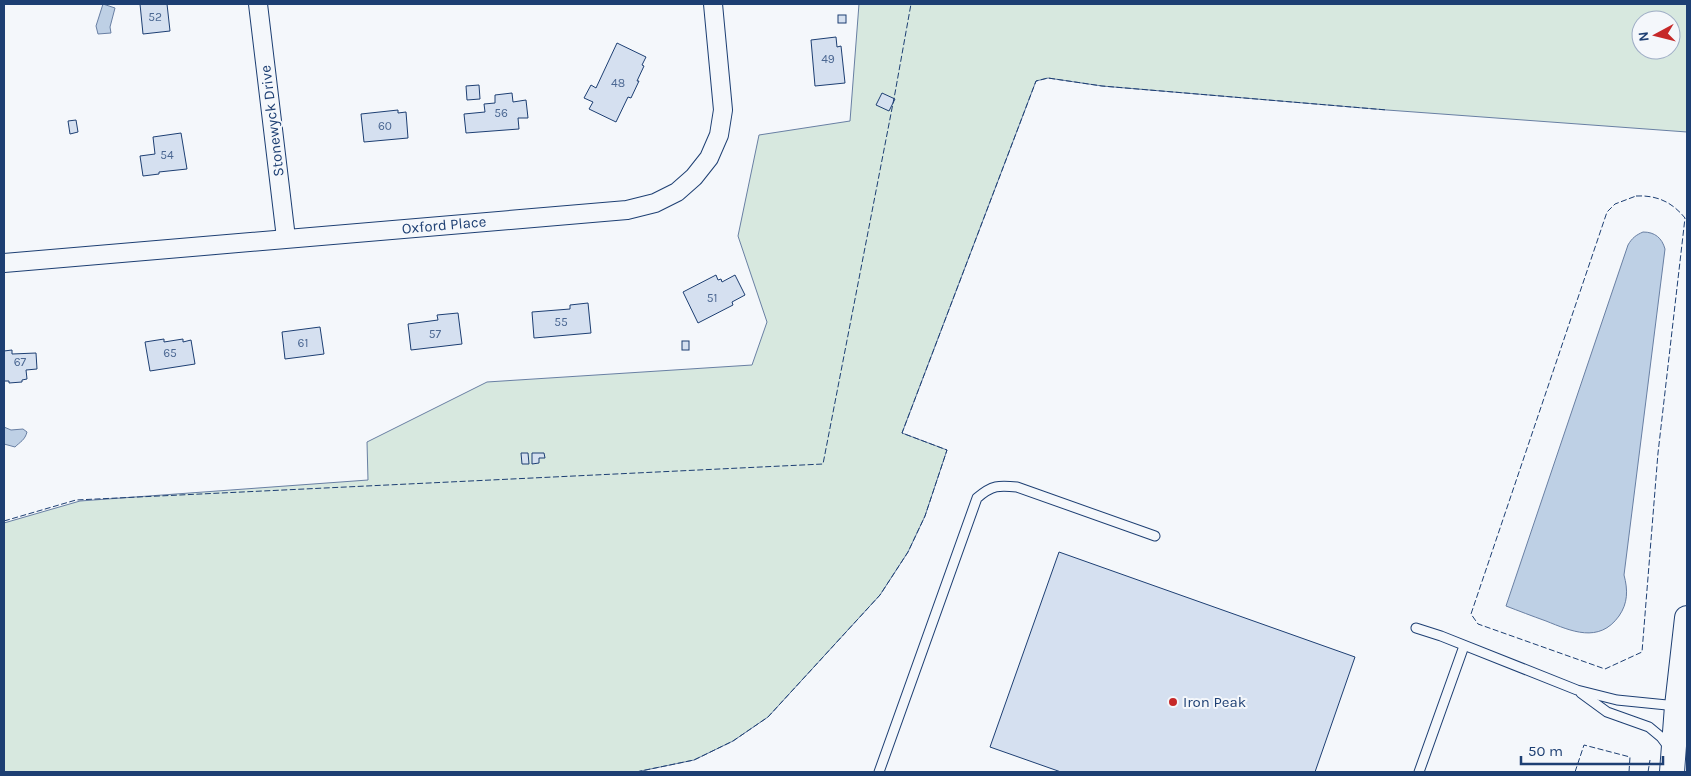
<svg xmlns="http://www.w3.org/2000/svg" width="1691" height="776" font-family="Karla,sans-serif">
  <rect width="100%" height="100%" fill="#f4f7fb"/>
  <path fill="#d7e8df" stroke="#687fa3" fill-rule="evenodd" d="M 859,4 L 1687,4 L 1687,132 L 1387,110 L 1102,86 L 1048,78 L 1036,81 L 902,433 L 947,450 L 925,516 L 908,552 L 880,595 L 768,717 L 733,741 L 694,760 L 636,772 L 4,772 L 4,523 L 80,501 L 368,480 L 367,442 L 487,382 L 752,365 L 767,322 L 738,236 L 759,135 L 850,121 ZM 1641,20 L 1671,20 L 1671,50 L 1641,50 Z"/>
  <g fill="#bed0e5" stroke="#687fa3">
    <path d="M 103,4 L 115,8 L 110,27 L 111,33 L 98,34 L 96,26 Z"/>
    <path d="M 1643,232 C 1655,232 1662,238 1665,249 L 1624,575 C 1628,590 1628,603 1619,616 C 1599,644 1571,631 1546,621 C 1532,616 1519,611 1506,606 L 1628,245 C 1632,238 1636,235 1643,232 Z"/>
    <path d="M 4,427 L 11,430 L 23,429 L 27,432 C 25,440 20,442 15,447 L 4,444 Z"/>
  </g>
  <g fill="#d5e0f0" stroke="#1d3f73">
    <path d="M 140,4 L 167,4 L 170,31 L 143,34 Z"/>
    <rect x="838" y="15" width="8" height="8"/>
    <path d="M 836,37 L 837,47 L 841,46 L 845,83 L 815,86 L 811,40 Z"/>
    <path d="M 617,43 L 646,57 L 642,65 L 644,66 L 637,81 L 639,81 L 631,98 L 628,97 L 616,122 L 589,109 L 593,102 L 584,98 L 591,85 L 596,88 Z"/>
    <path d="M 479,85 L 480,99 L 467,100 L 466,86 Z"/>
    <path d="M 512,93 L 513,102 L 526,100 L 528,118 L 518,118 L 519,129 L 466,133 L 464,114 L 485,112 L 484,104 L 495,103 L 495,95 Z"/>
    <path d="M 882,93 L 895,99 L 889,111 L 876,105 Z"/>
    <path d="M 398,110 L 398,113 L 406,112 L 408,138 L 364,142 L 361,114 Z"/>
    <path d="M 76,120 L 78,132 L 70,134 L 68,121 Z"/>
    <path d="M 181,133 L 187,169 L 159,172 L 159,174 L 143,176 L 140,156 L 155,154 L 153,137 Z"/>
    <path d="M 716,275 L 718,280 L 721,279 L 722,282 L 735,275 L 745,295 L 732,302 L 733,305 L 698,323 L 683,292 Z"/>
    <path d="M 588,303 L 591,333 L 534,338 L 532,312 L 570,309 L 570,305 Z"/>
    <path d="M 458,313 L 462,344 L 411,350 L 408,324 L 438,320 L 437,315 Z"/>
    <path d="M 320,327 L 324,354 L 285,359 L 282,332 Z"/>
    <path d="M 164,339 L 164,342 L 183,339 L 183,342 L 191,340 L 195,364 L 150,371 L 145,342 Z"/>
    <rect x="682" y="341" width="7" height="9"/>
    <path d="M 12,350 L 12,354 L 36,353 L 37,369 L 26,370 L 27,379 L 22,380 L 22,382 L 9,383 L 9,381 L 4,381 L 4,351 Z"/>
    <path d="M 521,453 L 528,453 L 529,464 L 522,464 Z"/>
    <path d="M 532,453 L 544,453 L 545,458 L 539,458 L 539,463 L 532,464 Z"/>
    <path d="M 1059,552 L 1355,657 L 1315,772 L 1061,772 L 990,747 Z"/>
  </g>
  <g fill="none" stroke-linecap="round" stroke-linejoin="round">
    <g stroke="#1d3f73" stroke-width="11">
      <g id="lane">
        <path d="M 1416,628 L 1441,636 L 1577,690 L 1617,700 L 1677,706"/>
        <path d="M 1581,693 L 1607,712 L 1649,727 L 1661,737 L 1670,749"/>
        <path d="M 879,772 L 977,498 C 992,485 999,485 1017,487 L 1155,536"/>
        <path d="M 1419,772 L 1464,646"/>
      </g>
    </g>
    <g stroke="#1d3f73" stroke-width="20">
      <g id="street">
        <path d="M 258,4 L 286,238"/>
        <path d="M 4,263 L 627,210 L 655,203 L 677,192 L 694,177 L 709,158 L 719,135 L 723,110 L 713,4"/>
      </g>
    </g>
    <g stroke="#1d3f73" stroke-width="26">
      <path id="secondary" d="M 1672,772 L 1677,706 L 1687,618"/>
    </g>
    <use href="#lane" stroke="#f4f7fb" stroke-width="9"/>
    <use href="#street" stroke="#f4f7fb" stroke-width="18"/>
    <use href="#secondary" stroke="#f4f7fb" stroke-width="24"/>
    <g stroke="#1d3f73" stroke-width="1" stroke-dasharray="6 2.5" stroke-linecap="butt">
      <path d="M 1636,196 C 1657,195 1672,202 1685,218 L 1658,453 L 1642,652 L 1605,669 L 1478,624 L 1471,614 L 1607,212 L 1615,204 Z"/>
      <path d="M 4,521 L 76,500 L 823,464 L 895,93 L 911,4"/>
      <path d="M 636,772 L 694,760 L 733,741 L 768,717 L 880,595 L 908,552 L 925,516 L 947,450 L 902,433 L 1036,81 L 1048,78 L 1102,86 L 1387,110"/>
      <path d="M 1575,772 L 1584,745 L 1630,757 L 1629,772"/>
      <path d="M 1648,772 L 1650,760"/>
    </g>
  </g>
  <circle fill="#c62828" stroke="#f4f7fb" stroke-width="2" cx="1173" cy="702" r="5"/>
  <g text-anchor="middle" stroke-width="4" stroke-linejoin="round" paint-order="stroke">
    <g font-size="12" fill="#4b6792">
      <text x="155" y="21">52</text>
      <text x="828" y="63">49</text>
      <text x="618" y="87">48</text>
      <text x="501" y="117">56</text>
      <text x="385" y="130">60</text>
      <text x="167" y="159">54</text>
      <text x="712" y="302">51</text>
      <text x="561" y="326">55</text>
      <text x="435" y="338">57</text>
      <text x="303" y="347">61</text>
      <text x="170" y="357">65</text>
      <text x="20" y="366">67</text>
    </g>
    <g font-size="15" fill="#1d3f73" stroke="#f4f7fb">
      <text transform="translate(272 121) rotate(-97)" y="5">Stonewyck Drive</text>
      <text transform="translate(444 225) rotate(-5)" y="5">Oxford Place</text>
    </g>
    <g font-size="15" fill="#1d3f73" stroke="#f4f7fb" text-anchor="start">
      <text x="1183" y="707">Iron Peak</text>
    </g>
  </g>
  <rect width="1691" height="776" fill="none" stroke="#1d3f73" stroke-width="10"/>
  <g transform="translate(1656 35) rotate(263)"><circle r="24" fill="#f4f7fb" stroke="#9eadc5"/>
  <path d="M0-4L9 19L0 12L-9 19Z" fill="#c62828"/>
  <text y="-8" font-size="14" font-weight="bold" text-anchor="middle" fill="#1d3f73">N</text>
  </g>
  <path d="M1521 756v8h142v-8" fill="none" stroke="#1d3f73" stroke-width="2.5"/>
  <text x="1528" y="756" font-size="15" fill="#1d3f73" stroke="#f4f7fb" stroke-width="4" paint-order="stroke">50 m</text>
</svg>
